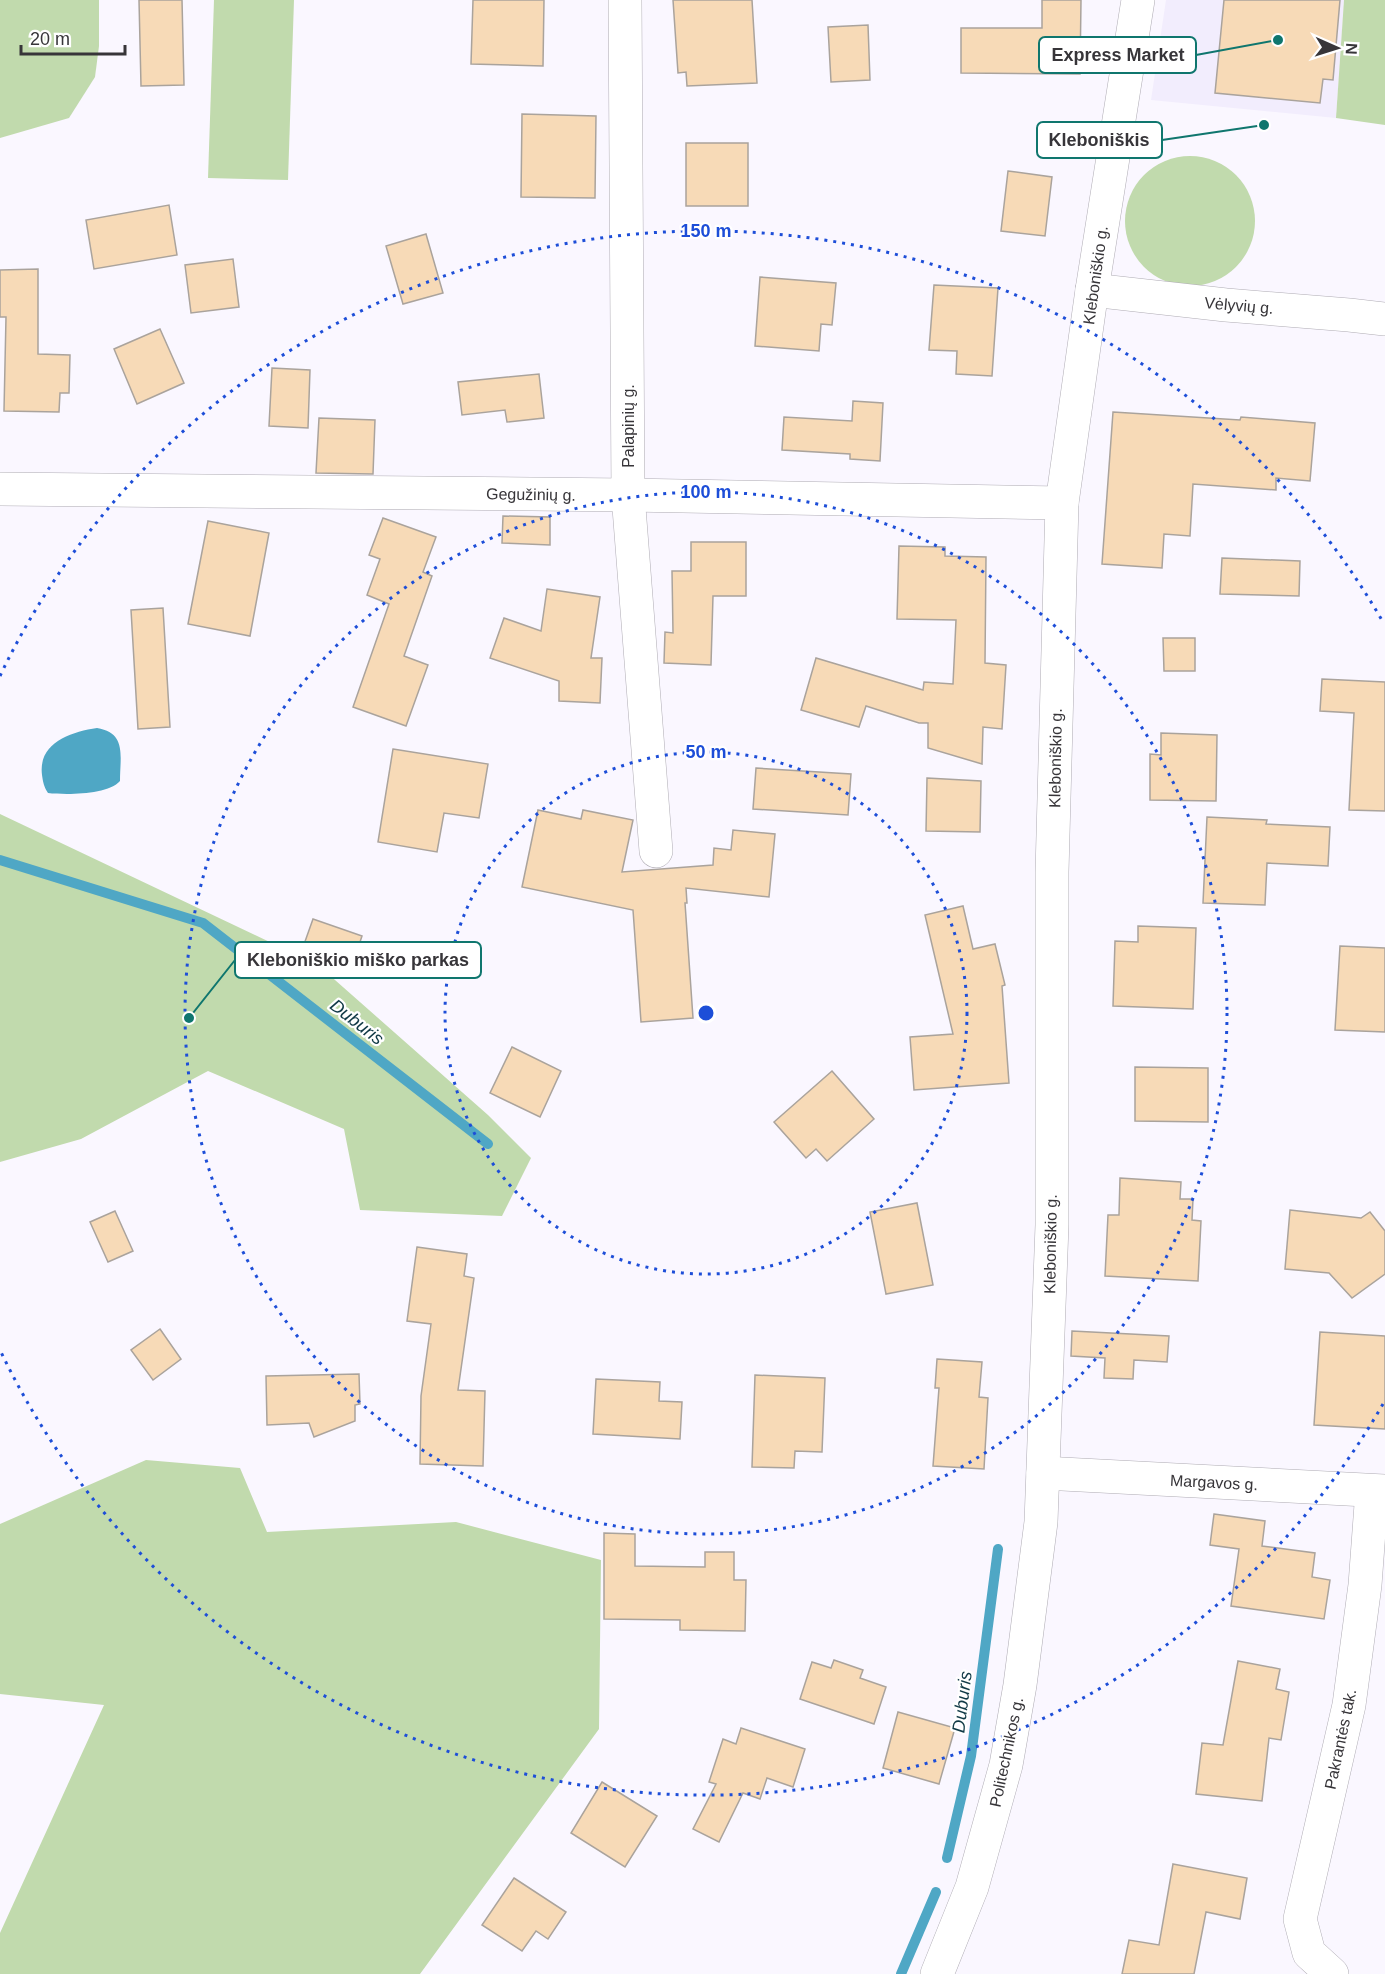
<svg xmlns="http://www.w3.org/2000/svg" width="1385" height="1974" font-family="Arial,sans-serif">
  <rect width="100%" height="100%" fill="#faf7ff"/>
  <path fill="#f2edfd" d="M 1166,0 L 1344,0 L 1336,118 L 1151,100 Z"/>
  <g fill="#c1daad">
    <path d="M 0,0 L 99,0 L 99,46 L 95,77 L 69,118 L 0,138 Z"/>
    <path d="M 214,0 L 294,0 L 288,180 L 208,178 Z"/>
    <path d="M 1344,0 L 1385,0 L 1385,125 L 1336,118 Z"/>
    <circle cx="1190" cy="221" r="65"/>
    <path d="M 0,814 L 318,965 L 488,1115 L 531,1158 L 502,1216 L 360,1210 L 344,1129 L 208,1071 L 81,1139 L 0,1162 Z"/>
    <path d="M 146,1460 L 240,1468 L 267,1532 L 456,1522 L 601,1560 L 599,1729 L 420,1974 L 0,1974 L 0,1933 L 104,1705 L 0,1694 L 0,1524 Z"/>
  </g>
  <path fill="#4fa7c5" d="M 97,728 C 127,733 120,756 120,781 C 108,795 66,795 48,793 C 44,787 43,782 42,775 C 38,743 70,732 97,728 Z"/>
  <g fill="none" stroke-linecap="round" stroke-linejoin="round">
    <g stroke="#4fa7c5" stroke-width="10">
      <path d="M 0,860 L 203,923 L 488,1144"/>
      <path d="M 947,1858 L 971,1756 L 998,1549"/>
      <path d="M 901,1974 L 936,1892"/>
    </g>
  </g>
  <g fill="#f7dab7" stroke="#aaa39c" stroke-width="1.5">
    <path d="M 139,0 L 182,0 L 184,85 L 141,86 Z"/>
    <path d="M 473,0 L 544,0 L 543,66 L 471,64 Z"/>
    <path d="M 673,0 L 752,0 L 757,83 L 687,86 L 686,72 L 678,73 Z"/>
    <path d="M 1042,0 L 1081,0 L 1080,74 L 961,73 L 961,28 L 1042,28 Z"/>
    <path d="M 1224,0 L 1340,0 L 1333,80 L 1323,79 L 1320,103 L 1215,93 Z"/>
    <path d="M 868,25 L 870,80 L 831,82 L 828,27 Z"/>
    <path d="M 522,114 L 596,116 L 595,198 L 521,197 Z"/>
    <rect x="686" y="143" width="62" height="63"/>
    <path d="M 1008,171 L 1052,177 L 1045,236 L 1001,231 Z"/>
    <path d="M 169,205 L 177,255 L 94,269 L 86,220 Z"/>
    <path d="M 426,234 L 443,293 L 403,304 L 386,246 Z"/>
    <path d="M 233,259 L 239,307 L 191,313 L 185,265 Z"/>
    <path d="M 38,269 L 38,354 L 70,355 L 69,393 L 60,393 L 59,412 L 4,411 L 6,317 L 0,317 L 0,270 Z"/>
    <path d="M 760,277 L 836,283 L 832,325 L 821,324 L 819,351 L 755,346 Z"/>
    <path d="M 934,285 L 998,288 L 992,376 L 956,374 L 957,351 L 929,350 Z"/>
    <path d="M 160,329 L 184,383 L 137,404 L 114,349 Z"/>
    <path d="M 272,368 L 310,370 L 308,428 L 269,426 Z"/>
    <path d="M 539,374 L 544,418 L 507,422 L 505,410 L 462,415 L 458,382 Z"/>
    <path d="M 853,401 L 883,403 L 880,461 L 850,459 L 850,454 L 782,450 L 784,417 L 852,421 Z"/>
    <path d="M 1113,412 L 1240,420 L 1241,417 L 1315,423 L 1310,481 L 1276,478 L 1276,490 L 1193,484 L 1190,536 L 1164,534 L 1162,568 L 1102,564 Z"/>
    <path d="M 319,418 L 375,420 L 373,474 L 316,473 Z"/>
    <path d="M 503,516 L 550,517 L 550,545 L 502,543 Z"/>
    <path d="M 383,518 L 436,537 L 423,572 L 432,576 L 404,656 L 428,665 L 406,726 L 353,707 L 389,604 L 367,595 L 380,559 L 369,555 Z"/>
    <path d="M 208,521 L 269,533 L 250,636 L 188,624 Z"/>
    <path d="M 691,542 L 746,542 L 746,596 L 713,596 L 711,665 L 664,663 L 665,632 L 673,633 L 672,571 L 691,571 Z"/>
    <path d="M 899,546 L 945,547 L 945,556 L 986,557 L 985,663 L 1006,665 L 1002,729 L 983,727 L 982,764 L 928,748 L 928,723 L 919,723 L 866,706 L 859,727 L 801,710 L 816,658 L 923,690 L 924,682 L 953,684 L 956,620 L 897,619 Z"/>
    <path d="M 1222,558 L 1300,561 L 1299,596 L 1220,594 Z"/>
    <path d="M 547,589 L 600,597 L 591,658 L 602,658 L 600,703 L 559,701 L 559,681 L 490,658 L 504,618 L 541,631 Z"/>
    <path d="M 163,608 L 170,727 L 138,729 L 131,610 Z"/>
    <path d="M 1163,638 L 1195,638 L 1195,671 L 1164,671 Z"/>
    <path d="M 1322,679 L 1385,682 L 1385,811 L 1349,810 L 1354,713 L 1320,711 Z"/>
    <path d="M 1161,733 L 1217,735 L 1216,801 L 1150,800 L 1150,754 L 1161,755 Z"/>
    <path d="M 393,749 L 488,764 L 479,818 L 444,813 L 437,852 L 378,842 Z"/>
    <path d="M 756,768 L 851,774 L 848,815 L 753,809 Z"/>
    <path d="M 927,778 L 981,781 L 980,832 L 926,831 Z"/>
    <path d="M 538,810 L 581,819 L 583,810 L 633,820 L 622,872 L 713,865 L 714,848 L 731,850 L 733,830 L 775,834 L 769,897 L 686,888 L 687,903 L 685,903 L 693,1018 L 641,1022 L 633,910 L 522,887 Z"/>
    <path d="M 1207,817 L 1267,820 L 1266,824 L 1330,827 L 1328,866 L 1267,863 L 1265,905 L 1203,903 Z"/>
    <path d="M 963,906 L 973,949 L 995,944 L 1005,985 L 1002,986 L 1009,1083 L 914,1090 L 910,1037 L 953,1034 L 925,915 Z"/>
    <path d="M 313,919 L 362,936 L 352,966 L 302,950 Z"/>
    <path d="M 1138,926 L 1196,928 L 1193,1009 L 1113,1006 L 1115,941 L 1138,942 Z"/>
    <path d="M 1340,946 L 1385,948 L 1385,1032 L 1335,1030 Z"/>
    <path d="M 512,1047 L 561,1071 L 540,1117 L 490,1093 Z"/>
    <path d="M 1135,1067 L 1208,1068 L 1208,1122 L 1135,1121 Z"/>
    <path d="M 832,1071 L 874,1119 L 827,1161 L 816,1149 L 806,1158 L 774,1122 Z"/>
    <path d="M 1120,1178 L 1181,1182 L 1180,1199 L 1193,1199 L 1192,1220 L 1201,1221 L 1198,1281 L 1105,1276 L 1108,1215 L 1119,1215 Z"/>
    <path d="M 917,1203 L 933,1285 L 886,1294 L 870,1212 Z"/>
    <path d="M 1290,1210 L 1361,1218 L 1370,1212 L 1385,1231 L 1385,1274 L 1352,1298 L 1329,1273 L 1285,1269 Z"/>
    <path d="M 115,1211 L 133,1251 L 108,1262 L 90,1222 Z"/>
    <path d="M 417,1247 L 467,1254 L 464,1276 L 474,1278 L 458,1390 L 485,1391 L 483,1466 L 420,1464 L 421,1396 L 431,1324 L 407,1321 Z"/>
    <path d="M 160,1329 L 181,1359 L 153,1380 L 131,1350 Z"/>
    <path d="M 1072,1331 L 1169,1336 L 1167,1362 L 1134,1360 L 1133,1379 L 1104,1378 L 1105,1358 L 1071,1356 Z"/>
    <path d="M 1320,1332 L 1385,1336 L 1385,1429 L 1314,1425 Z"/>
    <path d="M 937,1359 L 982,1362 L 979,1397 L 988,1398 L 984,1469 L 933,1466 L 939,1388 L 935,1388 Z"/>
    <path d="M 359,1374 L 360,1404 L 355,1405 L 355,1421 L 314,1437 L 309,1423 L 267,1425 L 266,1376 Z"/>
    <path d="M 755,1375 L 825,1378 L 822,1452 L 795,1451 L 794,1468 L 752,1467 Z"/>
    <path d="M 596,1379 L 660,1382 L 659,1401 L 682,1402 L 680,1439 L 593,1434 Z"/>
    <path d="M 1214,1514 L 1265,1521 L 1262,1546 L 1315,1553 L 1312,1577 L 1330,1580 L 1324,1619 L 1231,1606 L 1239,1549 L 1210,1545 Z"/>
    <path d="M 604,1533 L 635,1534 L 635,1566 L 705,1567 L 705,1552 L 734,1552 L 734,1580 L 746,1580 L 745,1631 L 680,1630 L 680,1620 L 604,1619 Z"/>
    <path d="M 834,1660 L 863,1670 L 860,1678 L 886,1687 L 874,1724 L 800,1699 L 812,1662 L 831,1668 Z"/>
    <path d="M 1238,1661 L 1280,1669 L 1276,1689 L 1289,1692 L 1281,1740 L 1269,1738 L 1262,1801 L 1196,1794 L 1202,1743 L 1223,1745 Z"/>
    <path d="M 898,1712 L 955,1728 L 939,1784 L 883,1768 Z"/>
    <path d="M 741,1728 L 805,1749 L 793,1787 L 767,1778 L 760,1799 L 743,1793 L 719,1842 L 693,1829 L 716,1784 L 709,1782 L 723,1739 L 736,1744 Z"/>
    <path d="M 602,1782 L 657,1816 L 625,1867 L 571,1833 Z"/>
    <path d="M 1173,1864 L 1247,1878 L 1240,1919 L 1206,1912 L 1194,1974 L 1122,1974 L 1129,1940 L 1159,1945 Z"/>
    <path d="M 514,1878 L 566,1912 L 548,1939 L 536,1931 L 522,1951 L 482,1925 Z"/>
  </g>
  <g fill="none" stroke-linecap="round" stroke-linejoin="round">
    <g stroke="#afacb4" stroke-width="34">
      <g id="minor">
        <path d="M 625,0 L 628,495 L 656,851"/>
        <path d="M 1092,290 L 1226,305 L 1349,315 L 1385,319"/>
        <path d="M 0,489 L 628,495 L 1062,503"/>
        <path d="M 1043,1473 L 1385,1491"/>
        <path d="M 937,1974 L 972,1887 L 1006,1765 L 1020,1685 L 1041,1522 L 1052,1225 L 1052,872 L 1062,503 L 1092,290 L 1138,0"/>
        <path d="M 1332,1974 L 1309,1953 L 1300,1919 L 1349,1705 L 1365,1585 L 1372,1491"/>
      </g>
    </g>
    <use href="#minor" stroke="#fff" stroke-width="33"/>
  </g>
  <g fill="none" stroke="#1d4ed8" stroke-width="3" stroke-dasharray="3 6">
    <circle cx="706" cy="1013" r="261"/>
    <circle cx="706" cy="1013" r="521"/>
    <path d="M1383 1404A782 782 0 0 1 0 1350M0 676A782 782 0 0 1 1383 622"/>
  </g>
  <g text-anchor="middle" stroke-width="4.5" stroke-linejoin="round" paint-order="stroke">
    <g font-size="16" fill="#373539" stroke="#fff">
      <text transform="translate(1095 275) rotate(-82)" y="6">Kleboniškio g.</text>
      <text transform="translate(1239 305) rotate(5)" y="6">Vėlyvių g.</text>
      <text transform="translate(628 426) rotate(-90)" y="6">Palapinių g.</text>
      <text transform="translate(531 494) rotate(1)" y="6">Gegužinių g.</text>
      <text transform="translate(1055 758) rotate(-89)" y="6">Kleboniškio g.</text>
      <text transform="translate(1050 1244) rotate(-89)" y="6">Kleboniškio g.</text>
      <text transform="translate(1214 1482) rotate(3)" y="6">Margavos g.</text>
      <text transform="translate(1340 1739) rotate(-78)" y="6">Pakrantės tak.</text>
      <text transform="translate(1006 1752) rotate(-78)" y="6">Politechnikos g.</text>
    </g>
    <g font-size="18" font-style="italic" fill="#103946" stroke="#fff">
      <text transform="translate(357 1022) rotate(38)" y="6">Duburis</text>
      <text transform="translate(962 1702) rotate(-83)" y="6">Duburis</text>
    </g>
  </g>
  <circle cx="706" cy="1013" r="9" fill="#1d4ed8" stroke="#fff" stroke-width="3"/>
  <g font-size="18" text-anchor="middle" font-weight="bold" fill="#1d4ed8" stroke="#fff" stroke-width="4.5" stroke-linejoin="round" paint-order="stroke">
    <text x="706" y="237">150 m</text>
    <text x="706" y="498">100 m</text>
    <text x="706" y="758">50 m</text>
  </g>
  <path fill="none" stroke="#0f766e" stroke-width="2" d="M1278 40L1196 55M1264 125L1162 140M189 1018L235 960"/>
  <g fill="#0f766e" stroke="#fff" stroke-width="2">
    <circle cx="1278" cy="40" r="6"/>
    <circle cx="1264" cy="125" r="6"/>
    <circle cx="189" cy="1018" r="6"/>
  </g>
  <g fill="#fff" stroke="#0f766e" stroke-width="2">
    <rect x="1039" y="37" width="157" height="36" rx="6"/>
    <rect x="1037" y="122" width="125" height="36" rx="6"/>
    <rect x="235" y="942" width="246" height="36" rx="6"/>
  </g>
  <g font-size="18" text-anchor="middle" font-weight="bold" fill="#373539">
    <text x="1118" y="61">Express Market</text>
    <text x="1099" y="146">Kleboniškis</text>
    <text x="358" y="966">Kleboniškio miško parkas</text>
  </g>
  <g transform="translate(1337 48) rotate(93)" stroke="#ffffff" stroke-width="4.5" paint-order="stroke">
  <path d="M0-4.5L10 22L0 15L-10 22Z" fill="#373539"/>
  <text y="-9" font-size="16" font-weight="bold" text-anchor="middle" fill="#373539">N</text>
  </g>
  <path d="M21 45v9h104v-9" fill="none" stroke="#373539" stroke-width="3"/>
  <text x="30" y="45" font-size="18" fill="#373539" stroke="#ffffff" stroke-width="4.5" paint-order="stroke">20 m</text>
</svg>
